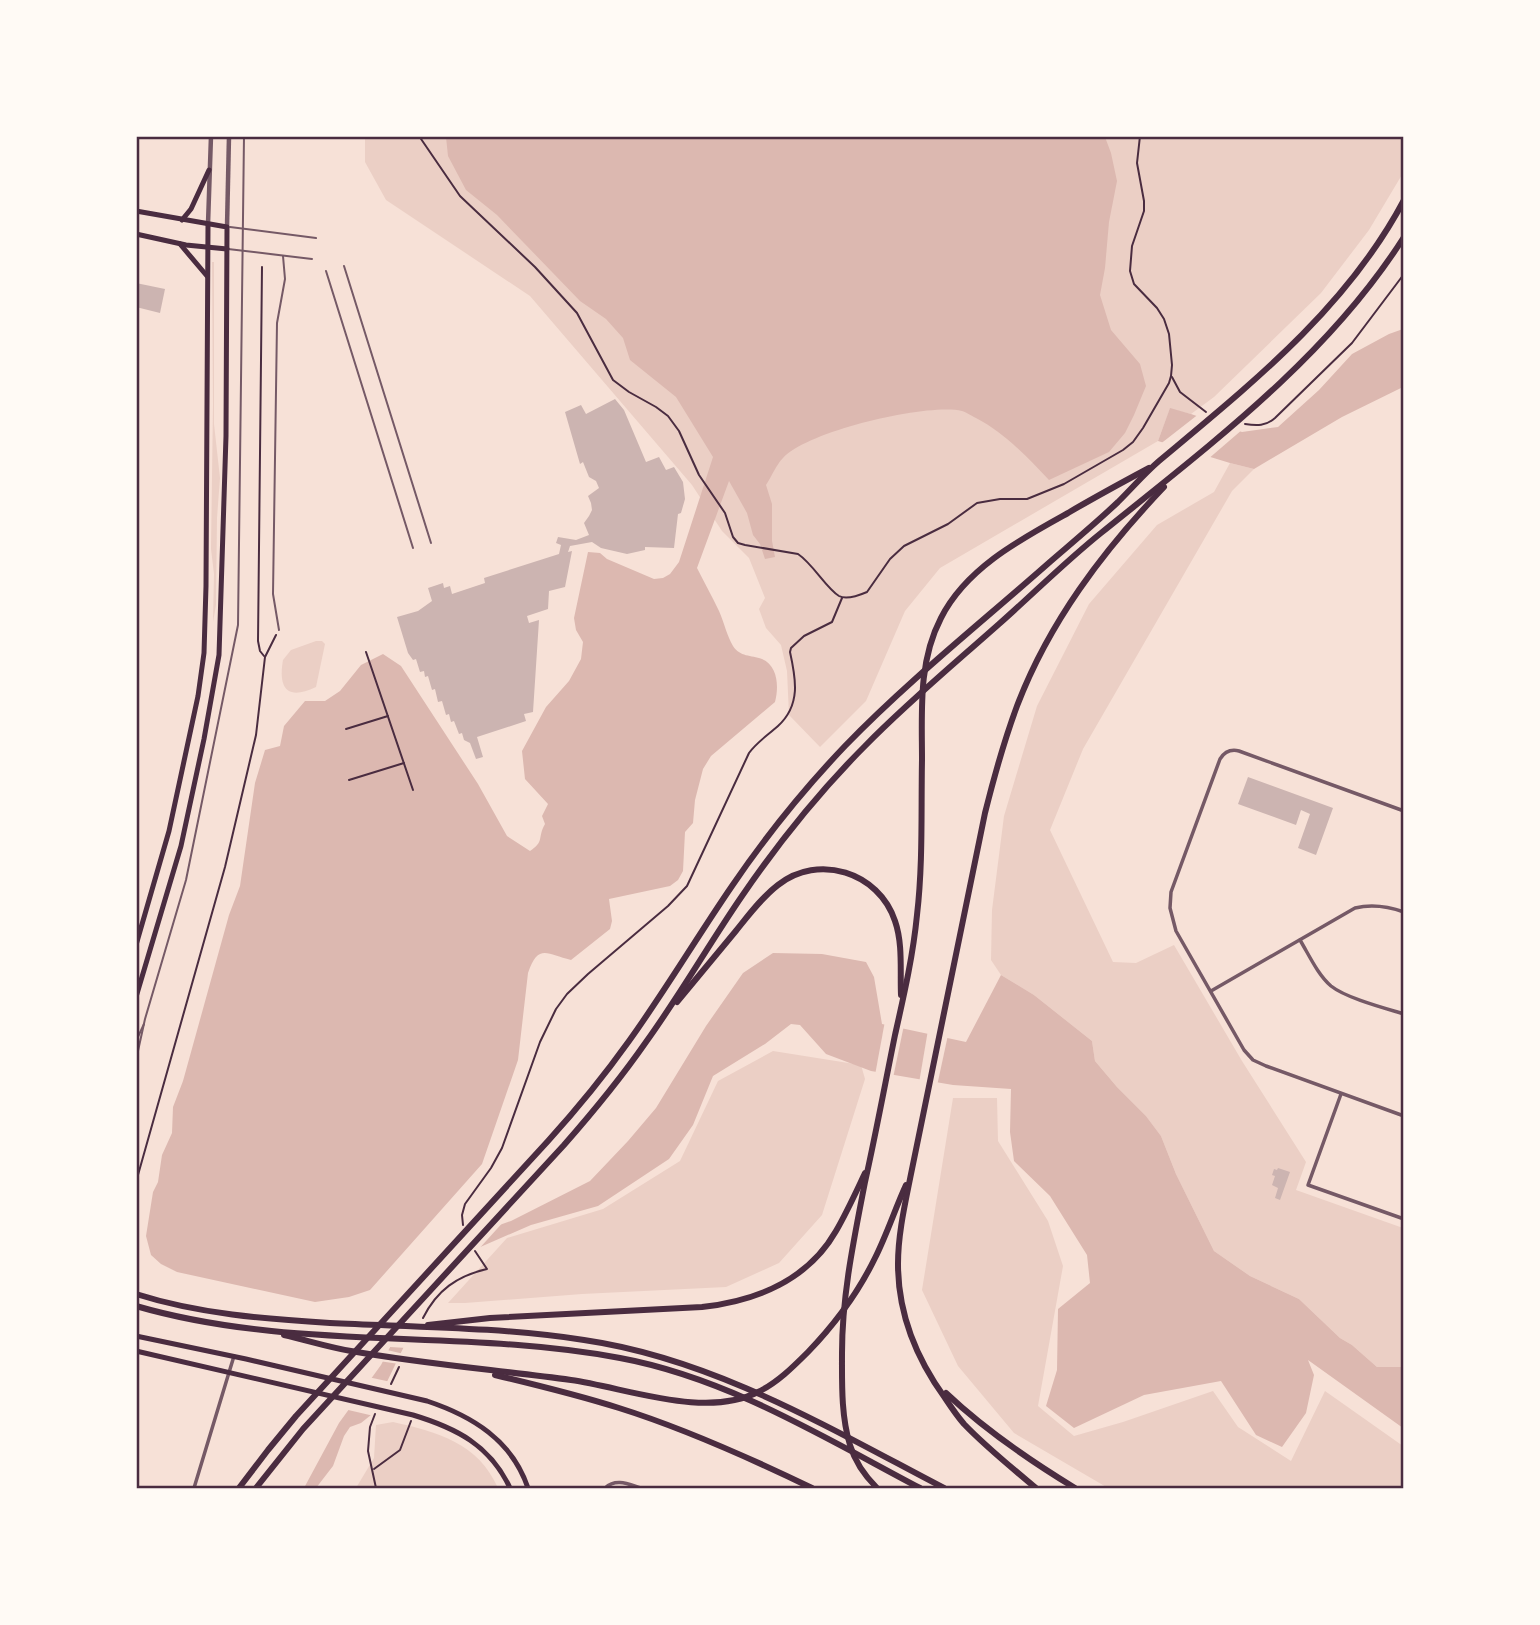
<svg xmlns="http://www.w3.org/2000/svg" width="1540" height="1625" font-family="Helvetica,sans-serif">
  <rect width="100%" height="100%" fill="#f7e1d7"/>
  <g fill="#ebcfc5">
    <path d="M 1403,136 L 1403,173 L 1369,230 L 1321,293 L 1214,397 L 1191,414 L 1170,409 L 1158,441 L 940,568 L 905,611 L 866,701 L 820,747 L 789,715 L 787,671 L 781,645 L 766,628 L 759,609 L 765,598 L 749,558 L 722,531 L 692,485 L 530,296 L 386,200 L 365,162 L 365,137 Z"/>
    <path d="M 212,262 L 214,262 L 214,424 L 220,478 L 217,518 L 216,605 L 213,622 L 214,574 L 211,549 L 213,405 Z"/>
    <path d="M 1230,463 L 1254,469 L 1232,491 L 1083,749 L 1050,830 L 1113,962 L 1136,963 L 1174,945 L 1242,1061 L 1306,1162 L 1296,1190 L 1403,1228 L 1403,1367 L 1377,1367 L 1352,1345 L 1340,1338 L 1299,1299 L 1250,1276 L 1214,1251 L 1176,1174 L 1161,1136 L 1146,1116 L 1117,1087 L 1095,1061 L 1092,1041 L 1034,995 L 1001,975 L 991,960 L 992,910 L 1004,816 L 1037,706 L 1089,604 L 1157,525 L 1214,492 Z"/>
    <path d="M 316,641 L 322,641 L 325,644 L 316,687 C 287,701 278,688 283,660 L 291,650 Z"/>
    <path d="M 773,1051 L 861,1065 L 865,1079 L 822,1215 L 779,1263 L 726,1287 L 582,1294 L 465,1303 L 448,1303 L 507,1238 L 603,1209 L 680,1161 L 718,1081 Z"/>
    <path d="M 953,1098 L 997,1098 L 998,1141 L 1048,1221 L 1063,1266 L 1038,1406 L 1074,1436 L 1123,1422 L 1213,1391 L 1238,1427 L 1291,1461 L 1325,1391 L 1403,1446 L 1403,1488 L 1108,1488 L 1014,1433 L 958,1366 L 922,1290 Z"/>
    <path d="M 393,1422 C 438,1432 478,1443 498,1488 L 356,1488 L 374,1458 L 376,1425 Z"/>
  </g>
  <g fill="#dcb8b0">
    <path d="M 446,137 L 1105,137 L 1111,153 L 1117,181 L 1109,222 L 1105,268 L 1100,295 L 1111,330 L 1140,364 L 1146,386 L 1134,415 L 1125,433 L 1109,452 L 1049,480 C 1027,457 1005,433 976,418 C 972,416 966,412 962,411 C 927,403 808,431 783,458 C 776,465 772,476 766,485 L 772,504 L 772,541 L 775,557 L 765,559 L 760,544 L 753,535 L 747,513 L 729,481 L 697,568 C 704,582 712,596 719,611 C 724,622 727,636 733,646 C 740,657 751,655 762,659 C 778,666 779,687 775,702 L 711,756 L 703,769 L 695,800 L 693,823 L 685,832 L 683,871 L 678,880 L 670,886 L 609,899 L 612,921 L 610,929 L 571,960 C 547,954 538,943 528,973 L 518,1060 L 482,1164 L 370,1290 L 349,1297 L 315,1302 L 177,1272 L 161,1264 L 151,1255 L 146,1236 L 153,1192 L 158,1182 L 162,1155 L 172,1133 L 173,1107 L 183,1081 L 229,915 L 240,886 L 255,783 L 265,750 L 280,746 L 284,726 L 305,701 L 325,701 L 340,691 L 361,665 L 383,654 L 401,666 L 478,784 L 507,836 L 530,851 C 545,841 537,838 545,824 L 542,816 L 548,804 L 525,779 L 522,751 L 546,707 L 569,681 L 581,659 L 583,642 L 576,630 L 574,618 L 588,552 L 600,553 L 607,559 L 654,579 L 663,578 L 670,574 L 679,562 L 713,457 L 676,397 L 630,360 L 623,338 L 606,319 L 580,301 L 497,215 L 466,190 L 448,156 Z"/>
    <path d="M 1403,329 L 1403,387 L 1342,417 L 1254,469 L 1230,463 L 1158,441 L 1170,408 L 1191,414 L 1242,432 L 1278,427 L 1319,390 L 1352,354 L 1389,334 Z"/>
    <path d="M 773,953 L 822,954 L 866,962 L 874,977 L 882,1024 L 966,1042 L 1001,975 L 1034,995 L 1092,1041 L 1095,1061 L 1117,1087 L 1146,1116 L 1161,1136 L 1176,1174 L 1214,1251 L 1250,1276 L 1299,1299 L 1340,1338 L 1352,1345 L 1377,1367 L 1403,1367 L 1403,1428 L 1308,1360 L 1314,1375 L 1306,1413 L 1282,1447 L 1256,1435 L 1221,1381 L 1144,1395 L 1074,1428 L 1046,1406 L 1057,1370 L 1058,1309 L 1090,1283 L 1087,1255 L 1050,1196 L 1014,1161 L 1010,1132 L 1011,1089 L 953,1085 L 871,1071 L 826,1054 L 800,1025 L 791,1024 L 765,1044 L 713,1076 L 693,1125 L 669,1159 L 598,1206 L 531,1225 L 478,1248 L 422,1309 L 371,1415 L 361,1423 L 350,1427 L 344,1436 L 333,1466 L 316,1488 L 304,1488 L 339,1423 L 381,1365 L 415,1298 L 477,1233 L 511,1221 L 590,1181 L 628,1141 L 656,1108 L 706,1026 L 743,973 Z"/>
  </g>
  <g fill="#f7e1d7">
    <path d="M 1200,413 L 1243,429 L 1207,460 L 1159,445 Z"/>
    <path d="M 885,1021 L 904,1025 L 893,1078 L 875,1075 Z"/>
    <path d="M 928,1030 L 948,1035 L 937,1086 L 919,1083 Z"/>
    <path d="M 506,1219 L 419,1315 L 423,1315 L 407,1348 L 390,1347 L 387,1350 L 404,1354 L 399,1364 L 379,1361 L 412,1296 L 462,1241 L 475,1230 Z"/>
    <path d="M 368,1377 L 391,1382 L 374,1416 L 344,1409 Z"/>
  </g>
  <g fill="#ccb4b1">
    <path d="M 136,283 L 165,289 L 160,313 L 136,307 Z"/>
    <path d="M 615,399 L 624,410 L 646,462 L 659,457 L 666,470 L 674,467 L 683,482 L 685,499 L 681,513 L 678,514 L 674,548 L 645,547 L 645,550 L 627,554 L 601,548 L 592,542 L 570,546 L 568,552 L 572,551 L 565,587 L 549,591 L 548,609 L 527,616 L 529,623 L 539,620 L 533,712 L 524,714 L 526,721 L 477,737 L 483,757 L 476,759 L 470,743 L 464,740 L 462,733 L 459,734 L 454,721 L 451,722 L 449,714 L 446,715 L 442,701 L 438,702 L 435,689 L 432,690 L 428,676 L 425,677 L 424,671 L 420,672 L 416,659 L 413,660 L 408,653 L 397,617 L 418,611 L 432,601 L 428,588 L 443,583 L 444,588 L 450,586 L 452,594 L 485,583 L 484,578 L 559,554 L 561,545 L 556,543 L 558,537 L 576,540 L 589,535 L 584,523 L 589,516 L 592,510 L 591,503 L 588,496 L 599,488 L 596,481 L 589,477 L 583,462 L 580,464 L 565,412 L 581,405 L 586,414 Z"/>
    <path d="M 1248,777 L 1333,808 L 1316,855 L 1298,848 L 1310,814 L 1301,810 L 1296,825 L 1238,804 Z"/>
    <path d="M 1278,1168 L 1290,1172 L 1280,1200 L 1275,1198 L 1278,1188 L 1272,1185 L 1275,1176 L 1272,1175 L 1274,1169 L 1277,1170 Z"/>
  </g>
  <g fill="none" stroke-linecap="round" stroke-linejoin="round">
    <g stroke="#4a2c40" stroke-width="2">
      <path d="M 419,136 L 460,196 L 535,267 L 577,313 L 613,380 L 629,392 L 656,407 L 668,416 L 679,431 L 699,475 L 725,513 L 733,537 L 738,543 L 745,545 L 798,554 C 813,564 826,588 839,596 C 846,600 860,595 867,592 L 890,559 L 904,546 L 948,524 L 977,503 L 1000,499 L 1027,499 L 1064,484 L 1123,450 L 1133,442 L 1143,428 L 1169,383 L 1171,376 L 1172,365 L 1169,334 L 1164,319 L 1157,308 L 1134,284 L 1130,271 L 1132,246 L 1144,211 L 1144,201 L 1137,163 L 1140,136"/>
      <path d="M 262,267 L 258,641 L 260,651 L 264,656"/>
      <path d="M 1172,377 L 1180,392 L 1206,412"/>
      <path d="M 1245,424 C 1257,426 1266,426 1275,418 L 1352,343 L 1404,274"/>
      <path d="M 366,652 L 413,790"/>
      <path d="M 346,729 L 388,716"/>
      <path d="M 349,780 L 404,763"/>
      <path d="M 136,1182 L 225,867 L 256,735 L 265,657 L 276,635"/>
      <path d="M 463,1225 L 462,1215 L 465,1204 L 491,1168 L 502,1148 L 540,1042 L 556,1009 L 567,994 L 588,974 L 668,906 L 687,886 L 749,753 C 757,742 768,735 778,726 C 801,705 796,679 790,652 L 791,648 L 804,636 L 832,622 L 842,598"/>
      <path d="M 423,1318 C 437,1290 457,1276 487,1269 L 475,1251"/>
      <path d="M 391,1384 L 399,1367"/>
      <path d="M 375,1414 L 370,1427 L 368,1451 L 376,1488"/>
      <path d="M 374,1469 L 400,1450 L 411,1421"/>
    </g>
    <g stroke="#755966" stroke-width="2">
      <path d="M 230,227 L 316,238"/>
      <path d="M 228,249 L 312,259"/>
      <path d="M 344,266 L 431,543"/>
      <path d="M 326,271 L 413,548"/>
      <path d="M 279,630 L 273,594 L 277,323 L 285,279 L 283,256"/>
      <path d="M 136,1041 L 144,1024"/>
      <path d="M 136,1060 L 145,1019 L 186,880 L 238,625 L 244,136"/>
    </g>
    <g stroke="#755966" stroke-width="3.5">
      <path d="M 1404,811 L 1239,751 C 1231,749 1225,751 1220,759 L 1171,892 L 1170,908 L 1176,931 L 1244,1050 L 1253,1060 L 1266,1066 L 1404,1116"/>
      <path d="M 1300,940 C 1309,955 1318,975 1331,986 C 1346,998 1384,1008 1404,1014"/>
      <path d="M 1211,991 L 1355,908 C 1372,904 1387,906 1404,912"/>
      <path d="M 1341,1094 L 1308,1185 L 1404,1219"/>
      <path d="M 194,1488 L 234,1356"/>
      <path d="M 605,1488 C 616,1478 628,1484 641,1488"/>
    </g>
    <g stroke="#755966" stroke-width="4.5">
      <path d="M 208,224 L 211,136"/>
      <path d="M 227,227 L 229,136"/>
    </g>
    <g stroke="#4a2c40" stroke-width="5">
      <path d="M 136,211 L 227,227 L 226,436 L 219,655 L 204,739 L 181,846 L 136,997"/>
      <path d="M 182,220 L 191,209 L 209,170"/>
      <path d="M 136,234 L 186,245 L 227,249"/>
      <path d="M 180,244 L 207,276"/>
      <path d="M 136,945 L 169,831 L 198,696 L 204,653 L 206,586 L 208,225"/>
      <path d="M 136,1336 L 246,1359 L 427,1401 C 472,1416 512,1440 528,1488"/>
      <path d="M 136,1351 L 413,1415 C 456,1428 490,1445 510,1488"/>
    </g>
    <g stroke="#4a2c40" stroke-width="6">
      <path d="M 677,1002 C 696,979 716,955 735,932 C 748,916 761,898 778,885 C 818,853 879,872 895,921 C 903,944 900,971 901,995"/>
      <path d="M 136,1294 C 199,1314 265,1319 330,1323 C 414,1327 500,1327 584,1340 C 714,1359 829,1428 944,1488"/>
      <path d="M 136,1306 C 294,1352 461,1328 620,1358 C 728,1378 825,1438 920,1488"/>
      <path d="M 428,1325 L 490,1318 L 702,1307 C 756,1301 808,1280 836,1231 C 847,1212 856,1192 865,1173"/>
      <path d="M 284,1335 C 306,1340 328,1347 351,1351 C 424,1364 498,1370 571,1380 C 627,1388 705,1419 758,1392 C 777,1383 793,1367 808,1352 C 835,1324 858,1293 875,1258 C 887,1234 895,1209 906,1185"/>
      <path d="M 495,1375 C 537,1385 578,1395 619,1408 C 686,1429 750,1458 812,1488"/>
      <path d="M 946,1393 C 985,1430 1029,1460 1075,1488"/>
      <path d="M 239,1488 L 268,1450 L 296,1416 L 548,1141 C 577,1109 604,1076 629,1041 C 665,991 697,937 732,886 C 766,836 804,789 845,746 C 909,680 982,622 1051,561 C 1073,542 1097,522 1118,502 C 1132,488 1145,473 1159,461 C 1251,384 1347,308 1404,200"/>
      <path d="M 256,1488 L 303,1429 L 564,1145 C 593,1112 621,1078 646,1042 C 680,995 709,944 742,896 C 779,842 819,792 865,746 C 907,703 954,664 999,624 C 1033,594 1066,561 1101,533 C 1210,445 1328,357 1404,237"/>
      <path d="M 877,1488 C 865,1476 855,1462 850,1445 C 841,1416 842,1383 842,1353 C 842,1295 854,1239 865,1182 C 876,1133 885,1084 895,1035 C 904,995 913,956 917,915 C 923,864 921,812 922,760 C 922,712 918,662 941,618 C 966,568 1021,539 1068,513 C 1095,497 1121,483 1149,468"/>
      <path d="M 1036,1488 C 1012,1468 986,1447 964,1424 C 957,1416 951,1407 945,1398 C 916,1358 898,1315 898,1264 C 898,1234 905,1204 911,1174 L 985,813 C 994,777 1004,741 1017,706 C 1049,622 1103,551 1164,487"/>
    </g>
  </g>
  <rect width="1540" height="1625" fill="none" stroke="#fffaf5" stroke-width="276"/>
  <rect x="138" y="138" width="1264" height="1349" fill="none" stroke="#4a2c40" stroke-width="2.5"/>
</svg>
